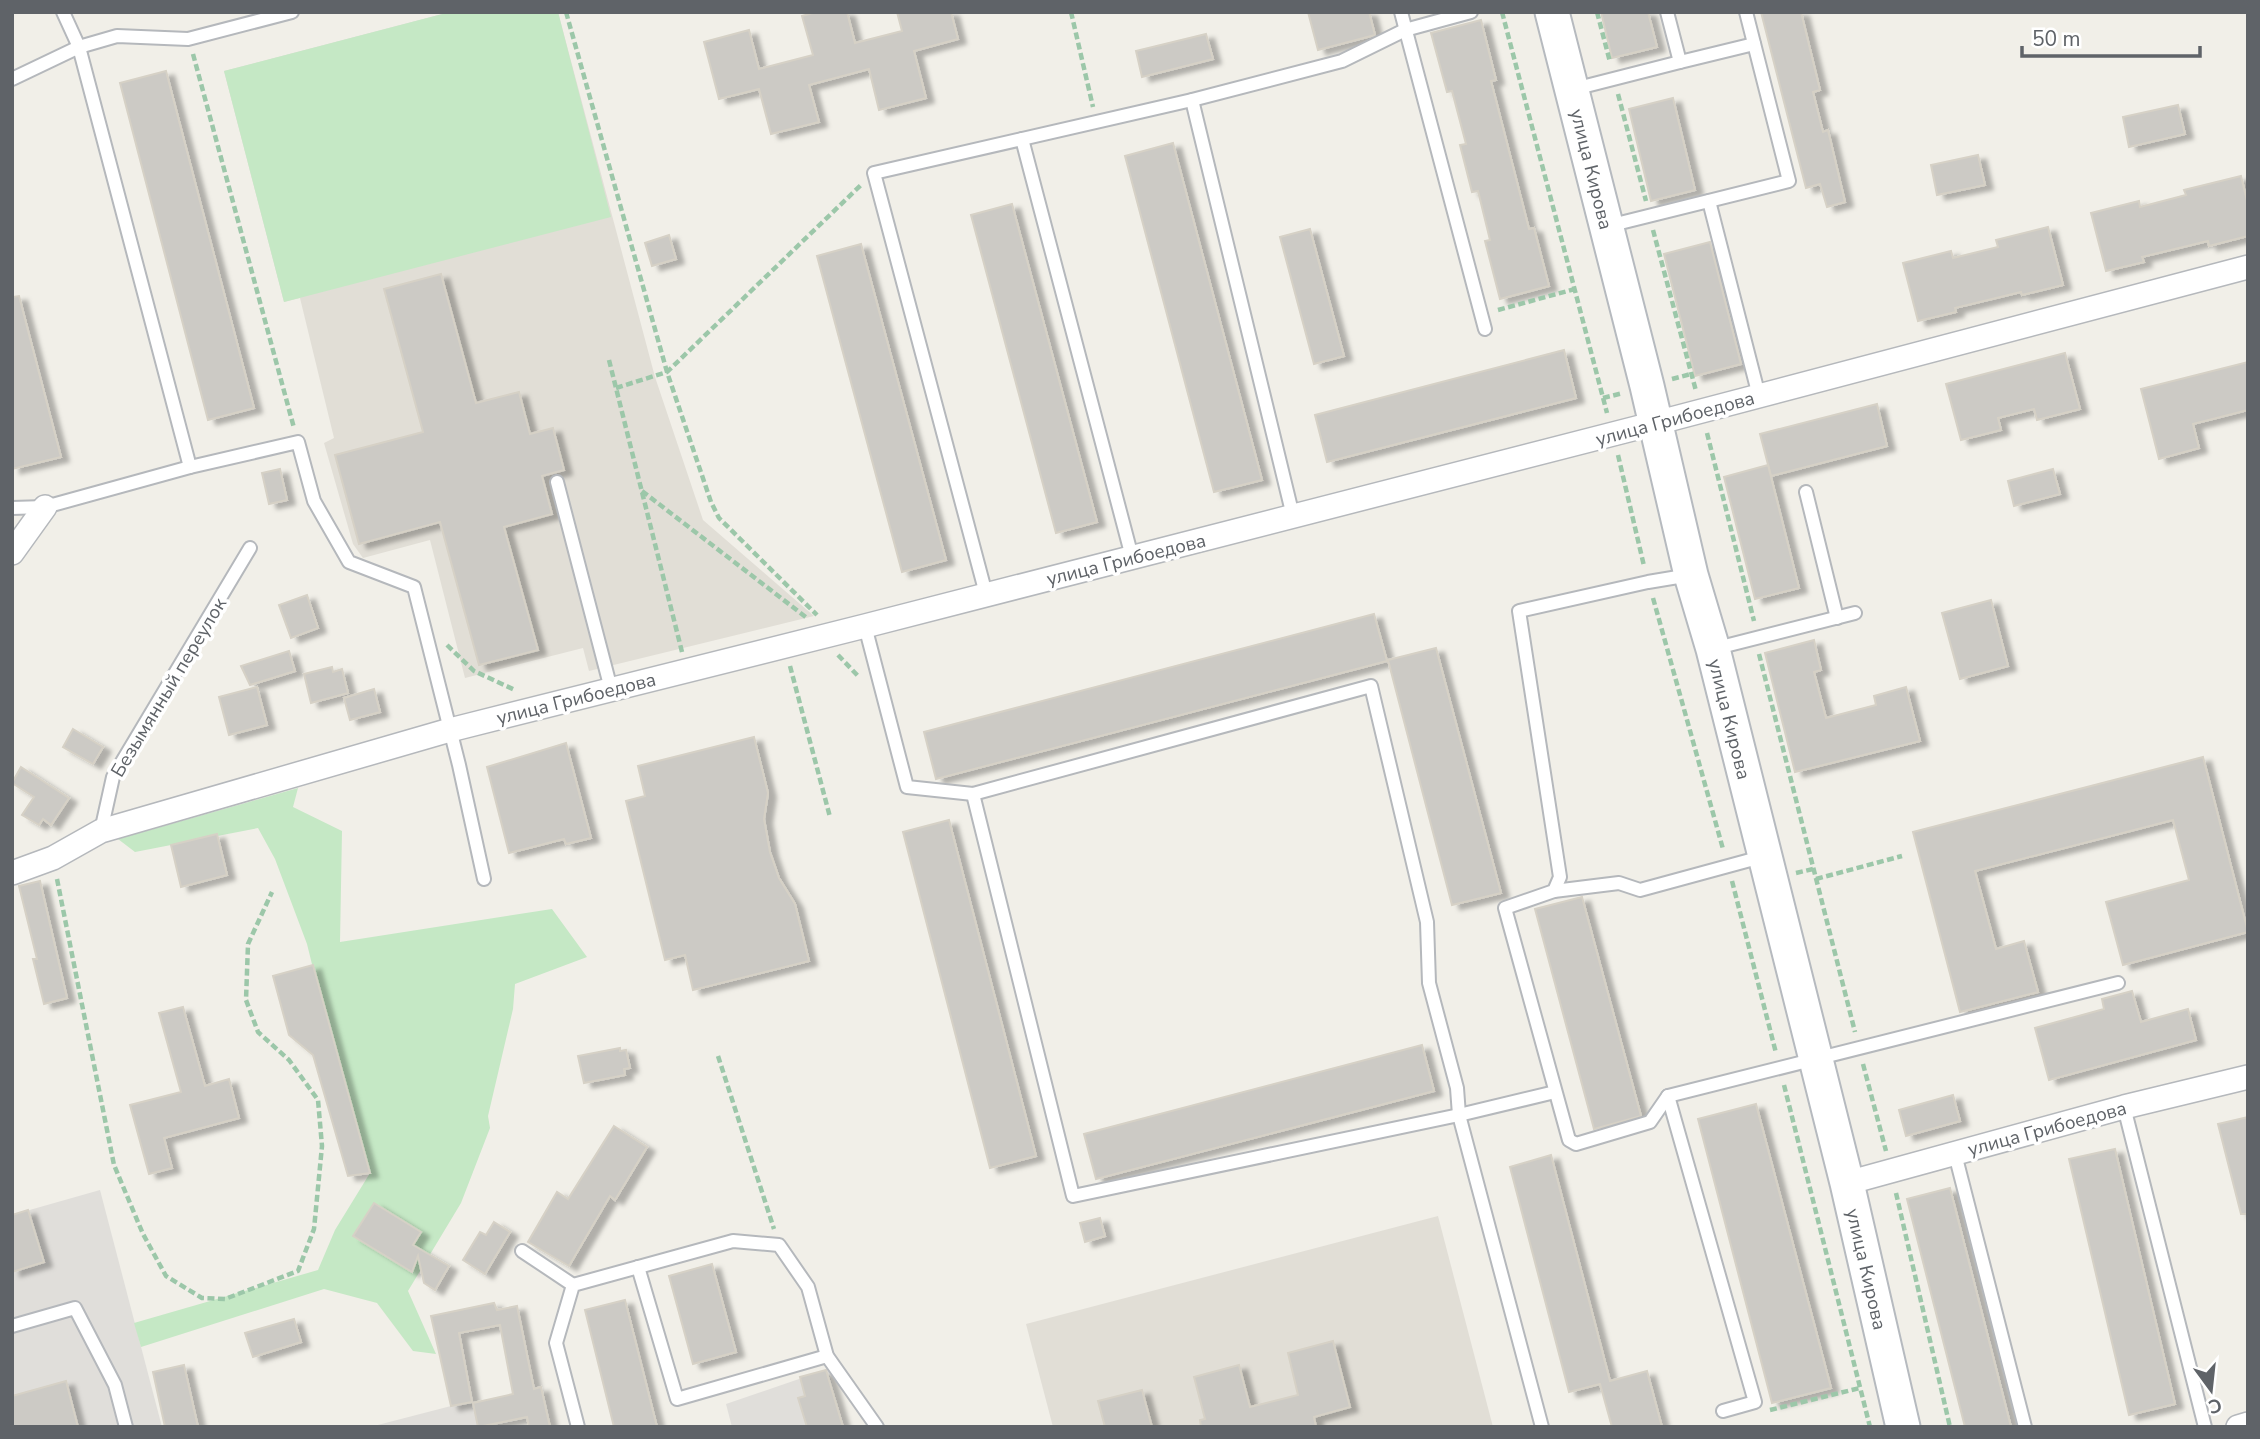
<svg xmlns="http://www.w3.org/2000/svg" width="2260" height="1439" font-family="'Nunito Sans',sans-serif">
  <defs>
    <filter id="shadow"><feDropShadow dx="8" dy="4.5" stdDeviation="2" flood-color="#0004"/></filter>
  </defs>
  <rect width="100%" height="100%" fill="#f1efe8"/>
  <g fill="#e0deda">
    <path d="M 100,1190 L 162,1427 L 12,1427 L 12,1215 Z"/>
    <path d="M 828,1369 L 843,1427 L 732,1427 L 726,1404 Z"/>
    <path d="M 473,1403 L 478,1427 L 370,1427 L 451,1406 Z"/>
  </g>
  <g fill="#e1ded6">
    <path d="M 450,12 L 558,12 L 655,377 L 703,520 L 814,616 L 589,671 L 583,648 L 465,678 L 430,540 L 363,558 L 353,544 L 324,443 L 334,438 L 300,298 L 284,302 L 224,71 Z"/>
    <path d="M 1438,1216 L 1493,1427 L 1053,1427 L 1026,1324 Z"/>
  </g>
  <g fill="#c5e8c5">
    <path d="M 450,12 L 558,12 L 611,217 L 284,302 L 224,71 Z"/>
    <path d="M 298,788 L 293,807 L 342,831 L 340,942 L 552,909 L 587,957 L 515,984 L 513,1009 L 488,1116 L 490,1128 L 461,1203 L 408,1291 L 436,1354 L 413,1351 L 377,1303 L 324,1289 L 141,1347 L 134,1323 L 318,1270 L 335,1230 L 370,1173 L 326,1021 L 307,944 L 275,859 L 258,828 L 135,852 L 118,839 Z"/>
  </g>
  <g fill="#cccac5" stroke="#d6d1c6" stroke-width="2" filter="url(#shadow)">
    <path d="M 816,12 L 847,12 L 855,43 L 902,31 L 897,12 L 951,12 L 958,39 L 914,51 L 926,98 L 879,110 L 869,69 L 809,85 L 819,122 L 771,134 L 759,89 L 719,99 L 704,42 L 749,30 L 759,69 L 813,55 L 802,16 Z"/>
    <path d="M 1308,12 L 1369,12 L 1375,35 L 1318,50 Z"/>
    <path d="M 1601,12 L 1648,12 L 1657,47 L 1612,58 Z"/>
    <path d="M 1761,12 L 1801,12 L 1820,90 L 1813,92 L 1823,132 L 1828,130 L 1845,202 L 1827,207 L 1820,184 L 1806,188 Z"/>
    <path d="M 1481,20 L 1496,80 L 1491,81 L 1529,229 L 1534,228 L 1549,286 L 1500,299 L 1485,241 L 1490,240 L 1478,191 L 1472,192 L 1460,145 L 1466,144 L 1452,91 L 1447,92 L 1431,33 Z"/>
    <path d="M 1206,34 L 1213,59 L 1142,77 L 1136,51 Z"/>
    <path d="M 166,71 L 254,408 L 208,420 L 120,83 Z"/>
    <path d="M 1673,98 L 1695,190 L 1651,201 L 1629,109 Z"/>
    <path d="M 2178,105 L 2185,134 L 2129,147 L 2123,117 Z"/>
    <path d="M 1173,143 L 1262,480 L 1214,492 L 1125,156 Z"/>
    <path d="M 1978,155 L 1985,185 L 1937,195 L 1931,165 Z"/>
    <path d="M 2241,176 L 2248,205 L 2248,236 L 2209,246 L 2208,241 L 2142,257 L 2144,262 L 2106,271 L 2091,213 L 2139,201 L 2140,207 L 2186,195 L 2184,190 Z"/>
    <path d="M 1012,204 L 1097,522 L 1056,533 L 971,215 Z"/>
    <path d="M 2048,227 L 2063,285 L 2022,295 L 2021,292 L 1955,308 L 1956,312 L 1918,321 L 1903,263 L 1951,251 L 1953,258 L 1998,247 L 1996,240 Z"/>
    <path d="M 1310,229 L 1344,356 L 1314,364 L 1280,237 Z"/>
    <path d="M 669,235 L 676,259 L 652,266 L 645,243 Z"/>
    <path d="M 1710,242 L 1741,364 L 1695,376 L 1664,254 Z"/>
    <path d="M 861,244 L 946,560 L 902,572 L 817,256 Z"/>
    <path d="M 441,274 L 476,403 L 519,392 L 530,434 L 553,428 L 564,470 L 542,476 L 552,514 L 504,527 L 538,650 L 479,665 L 440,522 L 359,544 L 335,455 L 423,432 L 384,289 Z"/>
    <path d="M 19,296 L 61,457 L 12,469 L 12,297 Z"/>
    <path d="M 1564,350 L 1576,398 L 1327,462 L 1315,415 Z"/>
    <path d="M 2065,353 L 2080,409 L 2037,420 L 2034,409 L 1998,418 L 2001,430 L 1961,440 L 1946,384 Z"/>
    <path d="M 2248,362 L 2248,410 L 2193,424 L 2199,448 L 2159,459 L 2141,389 Z"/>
    <path d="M 1877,404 L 1887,446 L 1771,476 L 1760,434 Z"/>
    <path d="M 1768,465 L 1799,588 L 1755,599 L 1724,477 Z"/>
    <path d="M 280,469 L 287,500 L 269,504 L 262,473 Z"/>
    <path d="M 2053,469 L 2060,494 L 2014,506 L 2008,481 Z"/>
    <path d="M 307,595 L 318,628 L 291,638 L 279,605 Z"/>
    <path d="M 1991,600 L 2008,666 L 1960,679 L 1942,613 Z"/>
    <path d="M 1374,614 L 1387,661 L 936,779 L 924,732 Z"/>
    <path d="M 1814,640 L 1821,670 L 1814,672 L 1826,718 L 1876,705 L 1874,696 L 1906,687 L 1920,741 L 1795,772 L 1765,653 Z"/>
    <path d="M 1436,648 L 1501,893 L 1452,905 L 1388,660 Z"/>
    <path d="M 289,651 L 295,671 L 250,685 L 241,666 Z"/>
    <path d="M 332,667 L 333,672 L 342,669 L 348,693 L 311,703 L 304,674 Z"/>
    <path d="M 257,687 L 267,725 L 229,735 L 219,697 Z"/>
    <path d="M 374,689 L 380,712 L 350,720 L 344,698 Z"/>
    <path d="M 73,729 L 103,747 L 93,764 L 63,747 Z"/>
    <path d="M 754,737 L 768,793 L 764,819 L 770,852 L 779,878 L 795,904 L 809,961 L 693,990 L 685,955 L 665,960 L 626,801 L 645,796 L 638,766 Z"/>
    <path d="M 566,743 L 591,838 L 566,844 L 564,839 L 509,853 L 487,767 Z"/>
    <path d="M 2203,757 L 2248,932 L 2123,965 L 2106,902 L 2189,880 L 2173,820 L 1975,871 L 1996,949 L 2024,941 L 2038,992 L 1960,1012 L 1913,832 Z"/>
    <path d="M 21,767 L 69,798 L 51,825 L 43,819 L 39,825 L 22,815 L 34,797 L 12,783 Z"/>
    <path d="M 949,820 L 1036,1156 L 990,1168 L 903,832 Z"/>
    <path d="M 217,834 L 227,875 L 181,887 L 171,845 Z"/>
    <path d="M 40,881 L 67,998 L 44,1004 L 33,959 L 37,959 L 19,886 Z"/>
    <path d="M 1582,897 L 1641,1116 L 1594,1129 L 1535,909 Z"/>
    <path d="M 313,965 L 370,1173 L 348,1176 L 313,1055 L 289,1035 L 273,976 Z"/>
    <path d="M 2132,991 L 2141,1022 L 2188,1009 L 2196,1040 L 2049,1080 L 2035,1028 L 2104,1009 L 2102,999 Z"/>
    <path d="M 183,1007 L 205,1086 L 229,1079 L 239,1118 L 164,1138 L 172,1168 L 149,1174 L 130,1105 L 181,1092 L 159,1013 Z"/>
    <path d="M 1422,1045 L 1434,1091 L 1096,1179 L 1084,1134 Z"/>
    <path d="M 620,1048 L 620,1051 L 626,1050 L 630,1068 L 624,1069 L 625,1075 L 584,1083 L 578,1056 Z"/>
    <path d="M 1953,1095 L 1960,1121 L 1906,1136 L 1899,1110 Z"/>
    <path d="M 1756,1104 L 1831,1388 L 1772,1403 L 1698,1119 Z"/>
    <path d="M 2248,1117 L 2248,1214 L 2241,1214 L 2218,1124 Z"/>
    <path d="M 614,1126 L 647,1147 L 615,1200 L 610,1196 L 569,1266 L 528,1242 L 557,1192 L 568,1199 Z"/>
    <path d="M 2115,1149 L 2175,1404 L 2129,1415 L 2069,1159 Z"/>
    <path d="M 1551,1155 L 1610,1381 L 1647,1371 L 1662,1427 L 1612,1427 L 1600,1384 L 1569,1392 L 1510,1167 Z"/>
    <path d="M 1950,1188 L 2011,1427 L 1965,1427 L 1907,1199 Z"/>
    <path d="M 374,1203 L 421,1232 L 413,1245 L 449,1266 L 435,1290 L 424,1283 L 418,1256 L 412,1272 L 353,1236 Z"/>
    <path d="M 28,1210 L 44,1262 L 12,1272 L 12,1215 Z"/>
    <path d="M 1100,1218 L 1105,1236 L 1085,1242 L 1080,1223 Z"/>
    <path d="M 494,1222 L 510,1232 L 485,1274 L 463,1260 L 480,1232 L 486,1235 Z"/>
    <path d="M 712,1264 L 736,1352 L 693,1364 L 669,1276 Z"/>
    <path d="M 625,1300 L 657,1427 L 614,1427 L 585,1310 Z"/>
    <path d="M 494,1303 L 497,1310 L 517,1306 L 534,1389 L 541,1387 L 550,1427 L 529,1427 L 527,1417 L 478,1427 L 473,1403 L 513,1394 L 500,1325 L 459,1333 L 472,1402 L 451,1406 L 431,1316 Z"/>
    <path d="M 294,1319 L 301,1342 L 253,1357 L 245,1333 Z"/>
    <path d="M 1333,1341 L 1350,1407 L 1314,1417 L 1316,1427 L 1201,1427 L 1200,1420 L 1205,1419 L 1194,1377 L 1239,1365 L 1250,1407 L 1298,1395 L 1288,1353 Z"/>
    <path d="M 184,1365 L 198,1427 L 165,1427 L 153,1372 Z"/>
    <path d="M 826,1370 L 843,1427 L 807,1427 L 798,1398 L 805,1396 L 800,1377 Z"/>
    <path d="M 66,1381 L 78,1427 L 12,1427 L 12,1396 Z"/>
    <path d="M 1142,1390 L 1152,1427 L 1105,1427 L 1098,1401 Z"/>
  </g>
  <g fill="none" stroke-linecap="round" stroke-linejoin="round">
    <g stroke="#b5b8bc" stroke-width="16">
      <g id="lane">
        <path d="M 63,12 L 79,47 L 190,467"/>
        <path d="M 1401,12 L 1485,329"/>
        <path d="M 1680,62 L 1754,44"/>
        <path d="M 12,79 L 79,47 L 117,36 L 188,39 L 292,12"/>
        <path d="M 1574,89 L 1680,62 L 1667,12"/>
        <path d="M 1192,100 L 1293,516"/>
        <path d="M 1022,139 L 1132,557"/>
        <path d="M 1709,201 L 1759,396"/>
        <path d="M 1608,226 L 1789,181 L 1746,12"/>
        <path d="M 557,482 L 611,689"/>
        <path d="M 1806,492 L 1837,618"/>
        <path d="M 12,508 L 45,507 L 190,467 L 298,442 L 314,501 L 349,562 L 414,587 L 459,765 L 484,879"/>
        <path d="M 986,594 L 874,173 L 1192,100 L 1342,61 L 1405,30 L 1471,12"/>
        <path d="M 865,626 L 907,787 L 973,794 L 1371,686 L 1427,922 L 1429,983 L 1457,1088 L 1459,1115 L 1542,1427"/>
        <path d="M 1713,649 L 1855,613"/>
        <path d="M 973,794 L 1073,1196 L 1459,1115 L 1555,1092"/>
        <path d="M 101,831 L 113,777 L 250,548"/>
        <path d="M 1554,891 L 1619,883 L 1640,890 L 1765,856"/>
        <path d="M 1668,1096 L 1650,1122 L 1576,1144 L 1569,1140 L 1505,908 L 1554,891 L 1560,877 L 1519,611 L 1648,582 L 1690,575"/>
        <path d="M 2124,1107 L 2205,1427"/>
        <path d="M 1955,1154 L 2025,1427"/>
        <path d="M 522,1251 L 573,1285"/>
        <path d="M 638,1267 L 677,1399 L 827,1356"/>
        <path d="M 12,1326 L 75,1308 L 115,1385 L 126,1427"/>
        <path d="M 1723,1411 L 1755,1402 L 1668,1096 L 2118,983"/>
        <path d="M 578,1427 L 556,1343 L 573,1285 L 733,1241 L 779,1245 L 808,1287 L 827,1356 L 877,1427"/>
      </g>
    </g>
    <g stroke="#b5b8bc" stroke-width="26">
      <g id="street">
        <path d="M 12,553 L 45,507"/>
        <path d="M 12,873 L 53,858 L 101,831 L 450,730 L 865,626 L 1656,423 L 2248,267"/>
        <path d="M 1847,1183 L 2124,1107 L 2248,1077"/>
        <path d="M 2238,1427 L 2248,1424"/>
      </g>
    </g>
    <g stroke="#b6babf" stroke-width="37">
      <path id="secondary" d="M 1552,12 L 1647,386 L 1691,575 L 1713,649 L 1847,1183 L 1903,1427"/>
    </g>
    <g stroke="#9cc7a9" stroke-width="4.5" stroke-dasharray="7 3.5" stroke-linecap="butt">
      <path d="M 566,12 L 667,372 L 711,502 L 719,518 L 817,615"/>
      <path d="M 1071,12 L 1093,107"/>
      <path d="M 1502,12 L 1607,413"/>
      <path d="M 1597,12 L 1610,62"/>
      <path d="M 193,54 L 294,428"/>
      <path d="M 1618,94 L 1646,201"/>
      <path d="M 1653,230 L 1696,391"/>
      <path d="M 1498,310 L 1575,289"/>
      <path d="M 609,360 L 682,652"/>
      <path d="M 1672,379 L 1691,374"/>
      <path d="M 616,388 L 667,372 L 861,185"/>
      <path d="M 1603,398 L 1623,393"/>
      <path d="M 1707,433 L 1754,621"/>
      <path d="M 1618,455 L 1644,566"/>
      <path d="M 642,491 L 807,618"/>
      <path d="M 1653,598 L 1723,849"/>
      <path d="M 447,645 L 474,671 L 515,690"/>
      <path d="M 1759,654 L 1855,1032"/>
      <path d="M 838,655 L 859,677"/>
      <path d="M 790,666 L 830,817"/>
      <path d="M 1796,873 L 1813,869"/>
      <path d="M 57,879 L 114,1165 L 143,1234 L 166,1276 L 202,1298 L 225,1299 L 298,1271 L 314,1229 L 322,1146 L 318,1100 L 289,1060 L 258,1032 L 246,1000 L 248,944 L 272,892"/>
      <path d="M 1816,879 L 1902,856"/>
      <path d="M 1732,881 L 1776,1053"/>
      <path d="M 718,1056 L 774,1229"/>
      <path d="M 1863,1064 L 1886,1151"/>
      <path d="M 1784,1085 L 1870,1427"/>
      <path d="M 1896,1193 L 1950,1427"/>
      <path d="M 1770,1410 L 1860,1388"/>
    </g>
    <use href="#lane" stroke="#fff" stroke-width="12"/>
    <use href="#street" stroke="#fff" stroke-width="23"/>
    <use href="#secondary" stroke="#fff" stroke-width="33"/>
  </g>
  <g text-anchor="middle" stroke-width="7" stroke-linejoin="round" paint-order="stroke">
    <g font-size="19" fill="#5f6368" stroke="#fff">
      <text transform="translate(1592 169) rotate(76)" y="7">улица Кирова</text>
      <text transform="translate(1675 418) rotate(-15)" y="7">улица Грибоедова</text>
      <text transform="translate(1126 559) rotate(-14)" y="7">улица Грибоедова</text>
      <text transform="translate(168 687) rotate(-59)" y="7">Безымянный переулок</text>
      <text transform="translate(576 698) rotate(-14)" y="7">улица Грибоедова</text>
      <text transform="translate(1730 719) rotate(76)" y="7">улица Кирова</text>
      <text transform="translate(2047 1128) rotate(-15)" y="7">улица Грибоедова</text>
      <text transform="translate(1867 1269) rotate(77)" y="7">улица Кирова</text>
    </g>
  </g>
  <rect width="2260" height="1439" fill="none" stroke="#5f6368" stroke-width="28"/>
  <g transform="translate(2211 1390) rotate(165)" stroke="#ffffff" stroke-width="5" paint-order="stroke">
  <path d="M0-5L12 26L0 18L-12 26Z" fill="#5f6368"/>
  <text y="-10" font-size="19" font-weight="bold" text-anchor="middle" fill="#5f6368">С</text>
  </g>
  <path d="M2022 46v10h178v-10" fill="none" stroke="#5f6368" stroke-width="3.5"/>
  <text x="2032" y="46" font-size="21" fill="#5f6368" stroke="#ffffff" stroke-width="5" paint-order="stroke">50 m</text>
</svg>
